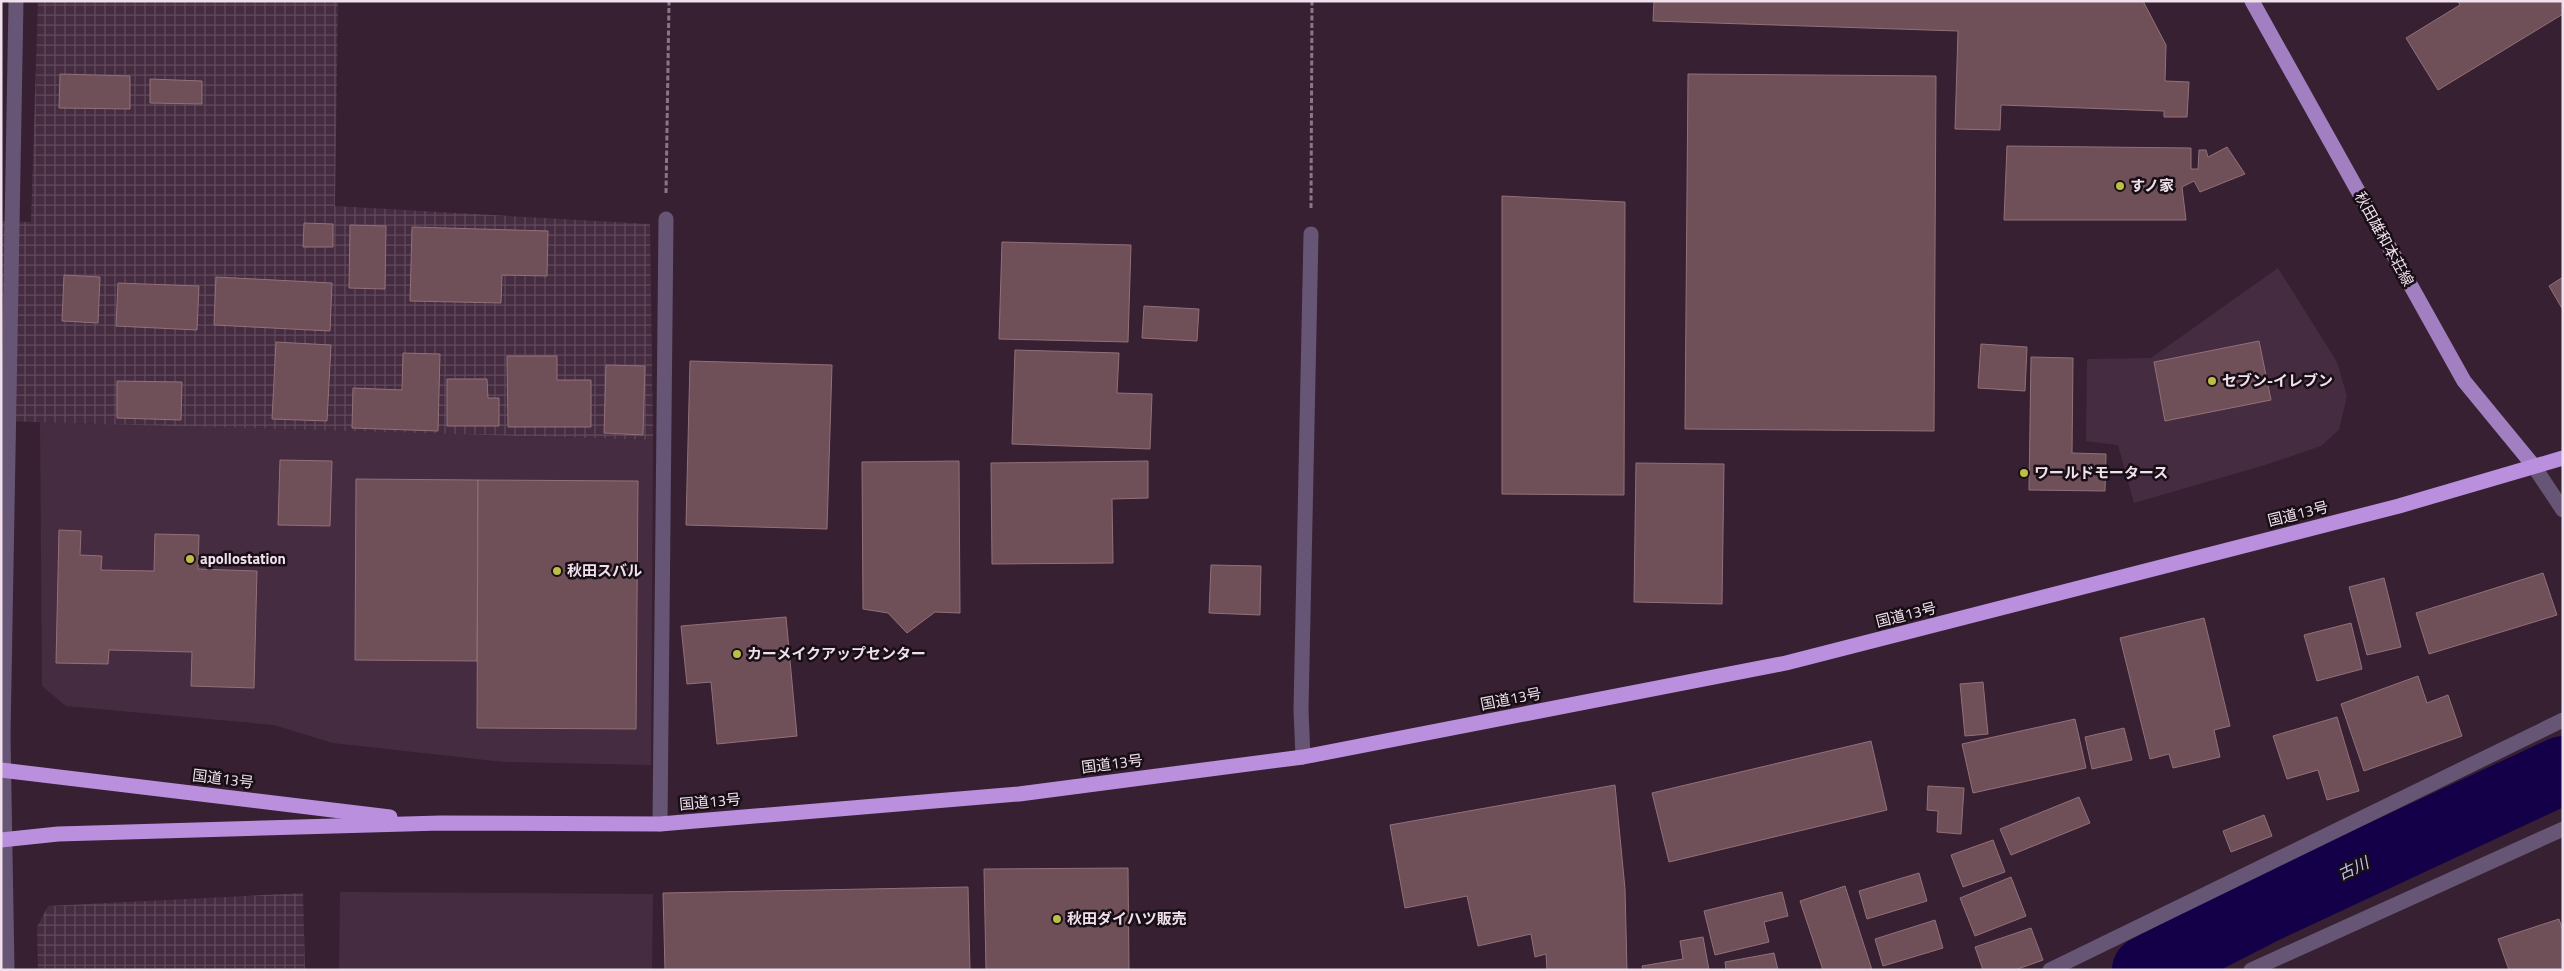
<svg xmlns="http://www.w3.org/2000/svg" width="2564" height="971" font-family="'Titillium Web','Noto Sans JP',sans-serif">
  <defs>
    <pattern id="industrial-grid" width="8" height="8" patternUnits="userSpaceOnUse" patternTransform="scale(1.25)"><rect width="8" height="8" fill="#462c40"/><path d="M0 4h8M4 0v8" fill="none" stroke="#614a5c"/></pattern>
  </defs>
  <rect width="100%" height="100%" fill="#372032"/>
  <g fill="#462c40">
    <path d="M 2278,268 L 2337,362 L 2347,396 L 2339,430 L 2321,446 L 2265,465 L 2134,503 L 2118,445 L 2086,441 L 2087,359 L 2151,358 Z"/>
    <path d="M 40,422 L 653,440 L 651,765 L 504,762 L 333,743 L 274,725 L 66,706 L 42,686 Z"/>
    <path d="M 340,892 L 653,894 L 652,970 L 339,970 Z"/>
  </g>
  <g fill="url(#industrial-grid)">
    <path d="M 38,1 L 338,1 L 335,206 L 650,224 L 653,440 L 1,421 L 1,221 L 31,222 Z"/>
    <path d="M 303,893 L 305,970 L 38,970 L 37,927 L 48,906 Z"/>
  </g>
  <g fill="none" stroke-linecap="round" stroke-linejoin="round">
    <path stroke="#140049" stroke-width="68" d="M 2146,970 L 2263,910 L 2563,770"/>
  </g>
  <g fill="#705058" stroke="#927078">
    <path d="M 1654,1 L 2143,1 L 2166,45 L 2165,81 L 2189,82 L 2187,117 L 2164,117 L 2164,111 L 2001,105 L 2000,130 L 1955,129 L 1958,31 L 1653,21 Z"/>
    <path d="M 2458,1 L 2563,1 L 2563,14 L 2438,90 L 2406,38 L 2460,5 Z"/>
    <path d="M 60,74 L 130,76 L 130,109 L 59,108 Z"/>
    <path d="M 1688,74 L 1936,76 L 1934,431 L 1685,429 Z"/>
    <path d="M 150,79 L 202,81 L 202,104 L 150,103 Z"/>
    <path d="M 2007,146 L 2191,148 L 2191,169 L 2198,169 L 2199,150 L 2206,150 L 2208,157 L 2227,147 L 2245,174 L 2200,192 L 2194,181 L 2182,187 L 2186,220 L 2004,220 Z"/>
    <path d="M 1502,196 L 1625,202 L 1624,495 L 1502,494 Z"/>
    <path d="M 304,223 L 333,224 L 333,247 L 303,247 Z"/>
    <path d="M 350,225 L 386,226 L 385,289 L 349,288 Z"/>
    <path d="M 412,227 L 548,231 L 547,276 L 502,275 L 501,303 L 410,301 Z"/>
    <path d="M 1002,242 L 1131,245 L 1128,342 L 999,339 Z"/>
    <path d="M 64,275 L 100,277 L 98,323 L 62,321 Z"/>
    <path d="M 216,277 L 332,283 L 330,331 L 214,325 Z"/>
    <path d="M 2563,277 L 2563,310 L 2549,286 Z"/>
    <path d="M 118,283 L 199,286 L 197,330 L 116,326 Z"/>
    <path d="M 1144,306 L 1199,309 L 1197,341 L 1142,338 Z"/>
    <path d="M 2259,341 L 2271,400 L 2165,421 L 2154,362 Z"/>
    <path d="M 276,342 L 331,345 L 327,421 L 272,419 Z"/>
    <path d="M 1981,344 L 2027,347 L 2025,391 L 1978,388 Z"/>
    <path d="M 1015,350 L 1119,353 L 1117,393 L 1152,394 L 1150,449 L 1012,444 Z"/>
    <path d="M 403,353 L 440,354 L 438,431 L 352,428 L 353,388 L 402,390 Z"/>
    <path d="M 507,356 L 557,356 L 557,380 L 591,380 L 591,427 L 508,427 Z"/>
    <path d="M 2031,357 L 2073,358 L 2072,453 L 2106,454 L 2105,491 L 2029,490 Z"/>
    <path d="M 690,361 L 832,365 L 827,529 L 686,525 Z"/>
    <path d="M 606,365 L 645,366 L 643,435 L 604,433 Z"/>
    <path d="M 447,379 L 487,379 L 488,398 L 499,398 L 499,426 L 447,426 Z"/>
    <path d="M 117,381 L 182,382 L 181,420 L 117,418 Z"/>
    <path d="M 280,460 L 332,461 L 330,526 L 278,525 Z"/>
    <path d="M 959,461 L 960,613 L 935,612 L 907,633 L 888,613 L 863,609 L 862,462 Z"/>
    <path d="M 1148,461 L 1148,498 L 1112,499 L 1113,563 L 992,564 L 991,463 Z"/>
    <path d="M 1636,463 L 1724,464 L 1722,604 L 1634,602 Z"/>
    <path d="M 356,479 L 478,480 L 477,661 L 355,660 Z"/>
    <path d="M 478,480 L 638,481 L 636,729 L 477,728 Z"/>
    <path d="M 59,530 L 81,531 L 80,555 L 102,556 L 101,570 L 154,571 L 155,534 L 199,535 L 198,569 L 257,571 L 254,688 L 191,686 L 192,652 L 109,650 L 108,664 L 56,663 Z"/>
    <path d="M 1211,565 L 1261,566 L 1260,615 L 1209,613 Z"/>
    <path d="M 2543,573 L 2557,615 L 2429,654 L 2416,613 Z"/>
    <path d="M 2384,578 L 2401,647 L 2367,655 L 2349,587 Z"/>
    <path d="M 786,617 L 797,736 L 717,744 L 711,682 L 687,684 L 681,626 Z"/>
    <path d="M 2204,618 L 2230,726 L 2214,730 L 2220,757 L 2173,768 L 2169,754 L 2150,759 L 2120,638 Z"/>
    <path d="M 2351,623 L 2362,669 L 2317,681 L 2304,635 Z"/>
    <path d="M 2418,676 L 2427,703 L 2448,695 L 2462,736 L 2364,771 L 2341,704 Z"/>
    <path d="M 1983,682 L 1988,734 L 1965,736 L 1960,684 Z"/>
    <path d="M 2337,717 L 2359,791 L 2327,800 L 2318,770 L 2287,779 L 2273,736 Z"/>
    <path d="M 2075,719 L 2086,768 L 1973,793 L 1962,744 Z"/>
    <path d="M 2124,728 L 2132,760 L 2092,769 L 2085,737 Z"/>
    <path d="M 1871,741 L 1887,810 L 1669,862 L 1652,793 Z"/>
    <path d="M 1615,785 L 1625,889 L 1627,970 L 1547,970 L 1546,954 L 1535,957 L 1531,934 L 1478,946 L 1467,896 L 1405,908 L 1390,825 Z"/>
    <path d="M 1928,786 L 1964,788 L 1961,834 L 1937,832 L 1938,811 L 1927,810 Z"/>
    <path d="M 2079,797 L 2090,823 L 2011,855 L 2000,829 Z"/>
    <path d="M 2264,815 L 2272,836 L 2231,852 L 2223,831 Z"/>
    <path d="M 1993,840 L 2005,872 L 1963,887 L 1951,855 Z"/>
    <path d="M 1128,868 L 1129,970 L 986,970 L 984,869 Z"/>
    <path d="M 1919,873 L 1927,901 L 1867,919 L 1859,891 Z"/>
    <path d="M 2011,877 L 2026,916 L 1975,936 L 1960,898 Z"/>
    <path d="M 1845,886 L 1872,970 L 1823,970 L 1800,901 Z"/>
    <path d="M 968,887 L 970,970 L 665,970 L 663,893 Z"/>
    <path d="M 1782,892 L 1788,916 L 1764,922 L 1769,942 L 1715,955 L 1704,911 Z"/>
    <path d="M 2559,919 L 2563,931 L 2563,970 L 2509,970 L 2498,939 Z"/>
    <path d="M 1935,920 L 1943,948 L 1883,966 L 1875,939 Z"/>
    <path d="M 2031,928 L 2043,960 L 2015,970 L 1983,970 L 1975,947 Z"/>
    <path d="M 1703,937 L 1709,970 L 1643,970 L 1642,966 L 1683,959 L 1680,941 Z"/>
    <path d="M 1774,953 L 1778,970 L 1726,970 L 1725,962 Z"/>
  </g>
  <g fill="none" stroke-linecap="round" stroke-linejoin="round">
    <g stroke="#8a7685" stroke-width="3" stroke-dasharray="5 2.5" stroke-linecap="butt">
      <path d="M 666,193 L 669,1"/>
      <path d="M 1311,208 L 1312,1"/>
    </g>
    <g stroke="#665575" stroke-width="15">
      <path d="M 2533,465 L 2563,510"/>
      <path d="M 1303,757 L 1301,710 L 1311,234"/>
      <path d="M 660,824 L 666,219"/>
      <path d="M 7,970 L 3,736 L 16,1"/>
      <path d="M 2050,970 L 2563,720"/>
      <path d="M 2251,970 L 2563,829"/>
    </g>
    <path stroke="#a27fc0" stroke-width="15" d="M 2252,1 L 2464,381 L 2533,465"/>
    <g stroke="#ba8fde" stroke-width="15">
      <path d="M 1,770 L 390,817"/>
      <path d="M 1,840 L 58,834 L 441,823 L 660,824 L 1019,794 L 1303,757 L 1786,663 L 2399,506 L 2563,458"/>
    </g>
  </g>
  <g fill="#bcbf43" stroke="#180e16" stroke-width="2">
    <circle cx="2120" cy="186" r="5"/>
    <circle cx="2212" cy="381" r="5"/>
    <circle cx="2024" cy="473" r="5"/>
    <circle cx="190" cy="559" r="5"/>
    <circle cx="557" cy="571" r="5"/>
    <circle cx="737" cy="654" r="5"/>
    <circle cx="1057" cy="919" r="5"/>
  </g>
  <g text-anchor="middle" stroke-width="5" stroke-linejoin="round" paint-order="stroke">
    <g font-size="15" font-weight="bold" fill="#f0e0ec" stroke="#180e16" text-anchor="start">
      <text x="2130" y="191">すノ家</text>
      <text x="2222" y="386">セブン-イレブン</text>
      <text x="2034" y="478">ワールドモータース</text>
      <text x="200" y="564">apollostation</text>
      <text x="567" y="576">秋田スバル</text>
      <text x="747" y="659">カーメイクアップセンター</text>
      <text x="1067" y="924">秋田ダイハツ販売</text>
    </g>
    <g font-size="15" fill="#f0e0ec" stroke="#180e16">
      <text transform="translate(2384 239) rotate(61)" y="5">秋田雄和本荘線</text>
      <text transform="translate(2298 514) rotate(-14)" y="5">国道13号</text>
      <text transform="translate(1906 615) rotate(-14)" y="5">国道13号</text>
      <text transform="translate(1511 699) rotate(-11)" y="5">国道13号</text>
      <text transform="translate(1112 764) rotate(-7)" y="5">国道13号</text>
      <text transform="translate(223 779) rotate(7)" y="5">国道13号</text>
      <text transform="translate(710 802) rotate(-5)" y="5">国道13号</text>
    </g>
    <g font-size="16" font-style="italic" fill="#c1c5f0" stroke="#180e16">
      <text transform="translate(2353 868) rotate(-25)" y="6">古川</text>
    </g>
  </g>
  <rect width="2564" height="971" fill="none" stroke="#f0e0ec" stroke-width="5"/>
</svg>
